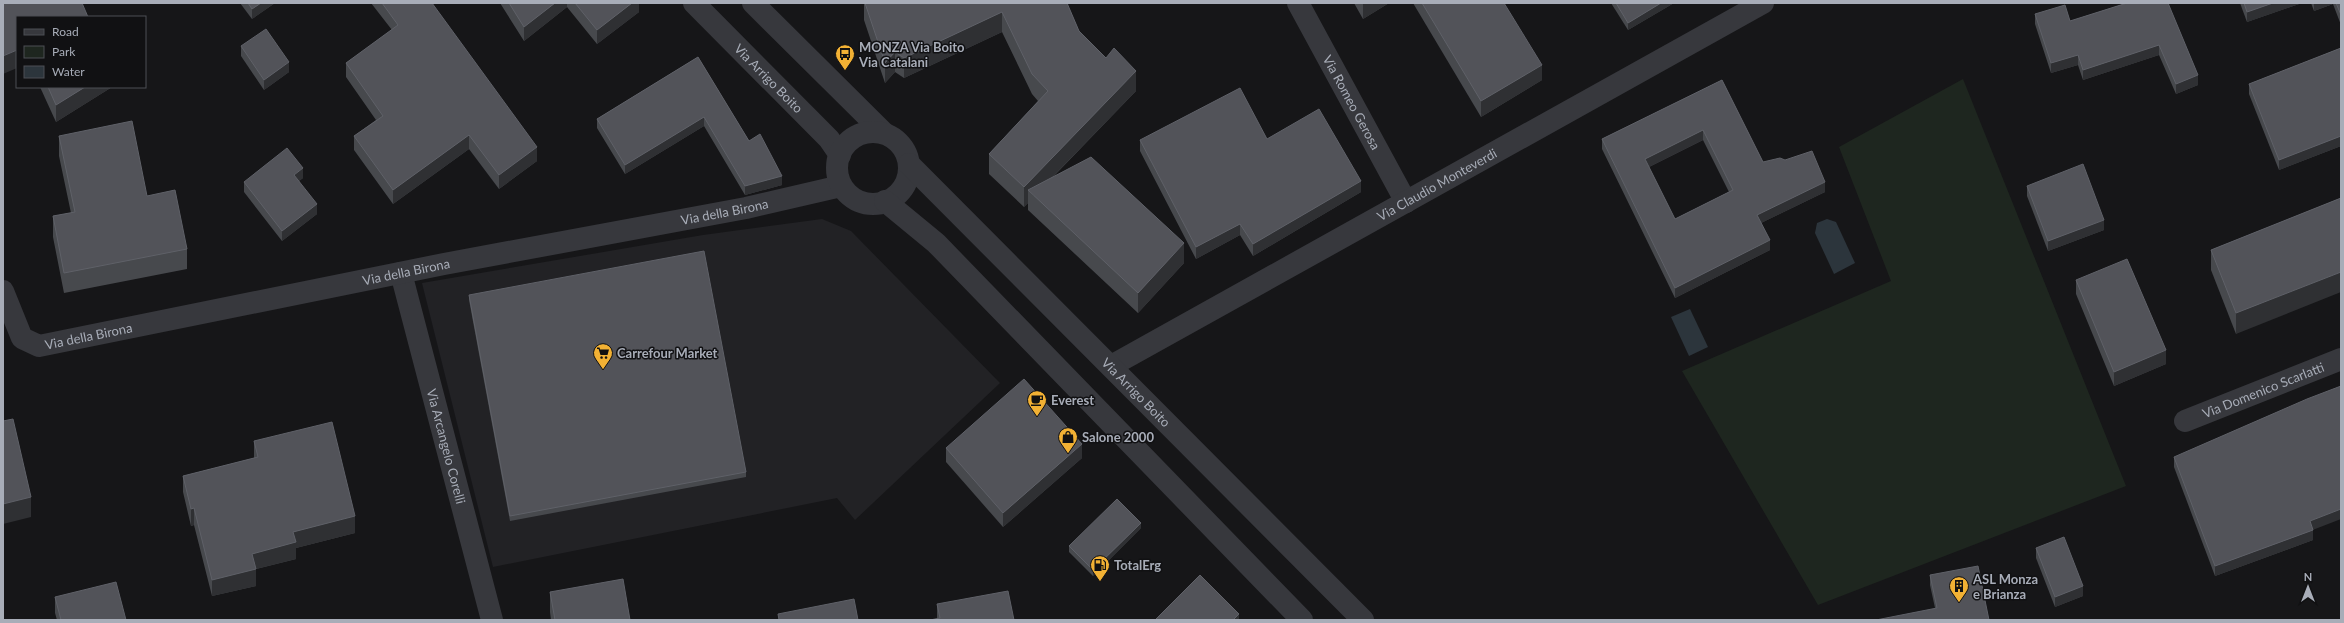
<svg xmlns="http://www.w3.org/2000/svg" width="2344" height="623" font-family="Lato,sans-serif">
  <rect width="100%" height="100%" fill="#161618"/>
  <path fill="#222225" d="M 822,219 L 851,231 L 1000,383 L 855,520 L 837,498 L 493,567 L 422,283 L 703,235 Z"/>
  <path fill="#1e261f" d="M 1963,79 L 2126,486 L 1818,605 L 1682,371 L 1891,281 L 1839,147 Z"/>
  <g fill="#2c353c">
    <path d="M 1827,219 L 1836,222 L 1855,263 L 1834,274 L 1815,233 L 1817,223 Z"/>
    <path d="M 1690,309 L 1708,347 L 1689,356 L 1671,317 Z"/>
  </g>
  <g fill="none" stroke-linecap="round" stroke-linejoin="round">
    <g stroke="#37383d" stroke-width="22">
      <path id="s1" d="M 1298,3 L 1406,202"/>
      <path id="s2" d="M 401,273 L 492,620"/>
      <path id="s3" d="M 3,291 L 22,338 L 39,346 L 444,264 L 746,208 L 841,186"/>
      <path id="s4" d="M 1111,366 L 1763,3"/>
      <path id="s5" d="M 2185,421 L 2341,359"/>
    </g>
    <g stroke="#37383d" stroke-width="22">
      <path id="s6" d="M 694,3 L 829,139 L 840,155"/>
      <path d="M 753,3 L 884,133"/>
      <circle cx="873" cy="168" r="36"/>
      <path id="s7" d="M 909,164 L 1363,620"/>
      <path d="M 885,201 L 936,243 L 1302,620"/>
    </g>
  </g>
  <g fill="#47494d" fill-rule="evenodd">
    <path d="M 240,3 L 275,3 L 252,19 Z"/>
    <path d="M 371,3 L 432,3 L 537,161 L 499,189 L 469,149 L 393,204 L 354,150 L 354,136 L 376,120 L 346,77 L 346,63 L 392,30 Z"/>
    <path d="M 500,3 L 639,3 L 639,12 L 597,44 L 567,7 L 524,41 Z"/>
    <path d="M 864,3 L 1067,3 L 1079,31 L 1136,91 L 1053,177 L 1184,263 L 1138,313 L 1028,210 L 1028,203 L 1024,207 L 989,174 L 989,154 L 1038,101 L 1032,94 L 1002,32 L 904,78 L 895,72 L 885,83 L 864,20 Z"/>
    <path d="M 1354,3 L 1389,3 L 1363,19 Z"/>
    <path d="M 1413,3 L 1504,3 L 1542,80 L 1481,117 Z"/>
    <path d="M 1611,3 L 1674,3 L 1628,30 Z"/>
    <path d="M 2127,3 L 2198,85 L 2176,94 L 2159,55 L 2083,80 L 2078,65 L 2051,73 L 2035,24 L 2035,14 L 2070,21 Z"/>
    <path d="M 2240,3 L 2302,3 L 2247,22 Z"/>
    <path d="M 2311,3 L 2341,3 L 2341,25 L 2333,4 L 2314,11 Z"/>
    <path d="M 241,46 L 289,72 L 264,90 L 241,56 Z"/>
    <path d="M 2341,48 L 2341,146 L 2279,170 L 2249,94 L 2249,84 Z"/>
    <path d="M 698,57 L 749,141 L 782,185 L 745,195 L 704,126 L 625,174 L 597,128 L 597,119 Z"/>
    <path d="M 1722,80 L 1763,162 L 1825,192 L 1761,223 L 1770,250 L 1675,298 L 1602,149 L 1602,139 ZM 1703,140 L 1729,192 L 1675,219 L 1649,167 Z"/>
    <path d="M 40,87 L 112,87 L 56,122 Z"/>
    <path d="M 59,136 L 147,196 L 187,249 L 187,269 L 64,293 L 53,237 L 53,216 L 71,213 L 59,156 Z"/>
    <path d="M 1267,139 L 1361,192 L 1253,256 L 1240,235 L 1196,259 L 1140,151 L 1140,140 Z"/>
    <path d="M 303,178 L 299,181 L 317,214 L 282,241 L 244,192 L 244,182 Z"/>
    <path d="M 2027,186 L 2104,230 L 2048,251 L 2027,196 Z"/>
    <path d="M 2341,198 L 2236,334 L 2211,270 L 2211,250 Z"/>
    <path d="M 2076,280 L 2166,364 L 2114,386 L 2076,294 Z"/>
    <path d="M 469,295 L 746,472 L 746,477 L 510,521 L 469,300 Z"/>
    <path d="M 254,441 L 355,533 L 296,548 L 296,559 L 256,569 L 256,586 L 212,596 L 194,525 L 191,526 L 183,492 L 183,476 L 254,458 Z"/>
    <path d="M 946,448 L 1082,458 L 1003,527 L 946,462 Z"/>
    <path d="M 2174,457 L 2313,529 L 2313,540 L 2215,576 L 2174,467 Z"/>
    <path d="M 1141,528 L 1093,576 L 1069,552 L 1069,546 Z"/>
    <path d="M 2036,548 L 2083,596 L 2055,607 L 2036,558 Z"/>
    <path d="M 1930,575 L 1989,620 L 1935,608 L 1930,585 Z"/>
    <path d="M 550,592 L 630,620 L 551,620 L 550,612 Z"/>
    <path d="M 55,597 L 126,620 L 57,620 L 55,613 Z"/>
    <path d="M 937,604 L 1014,620 L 937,619 Z"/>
  </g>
  <g fill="#2f3033">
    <path d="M 261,3 L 275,3 L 252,19 L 252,9 Z"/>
    <path d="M 555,3 L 567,3 L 567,7 L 524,41 L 524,27 Z"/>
    <path d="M 632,3 L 639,3 L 639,12 L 597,44 L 597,30 Z"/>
    <path d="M 1363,3 L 1389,3 L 1363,19 Z"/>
    <path d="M 1661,3 L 1674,3 L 1628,30 L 1628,23 Z"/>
    <path d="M 2273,3 L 2302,3 L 2247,22 L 2247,12 Z"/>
    <path d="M 2314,3 L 2333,3 L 2333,4 L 2314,11 Z"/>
    <path d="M 1002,12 L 1002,32 L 904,78 L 904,58 Z"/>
    <path d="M 2159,45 L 2159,55 L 2083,80 L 2083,70 Z"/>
    <path d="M 17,50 L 17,68 L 3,74 L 3,56 Z"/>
    <path d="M 895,52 L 895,72 L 885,83 L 885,63 Z"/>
    <path d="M 2078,55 L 2078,65 L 2051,73 L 2051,63 Z"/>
    <path d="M 289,62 L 289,72 L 264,90 L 264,80 Z"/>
    <path d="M 1542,65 L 1542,80 L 1481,117 L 1481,101 Z"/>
    <path d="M 1136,71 L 1136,91 L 1034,196 L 1028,190 L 1028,203 L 1024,207 L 1024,187 Z"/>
    <path d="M 2198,75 L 2198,85 L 2176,94 L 2176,84 Z"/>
    <path d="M 85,87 L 112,87 L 56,122 L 56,105 Z"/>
    <path d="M 704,117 L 704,126 L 625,174 L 625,165 Z"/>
    <path d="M 1703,130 L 1703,140 L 1645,169 L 1645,159 Z"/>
    <path d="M 469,135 L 469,149 L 393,204 L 393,190 Z"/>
    <path d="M 2341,136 L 2341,146 L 2279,170 L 2279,160 Z"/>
    <path d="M 537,147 L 537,161 L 499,189 L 499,175 Z"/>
    <path d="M 303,168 L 303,178 L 294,185 L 294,175 Z"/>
    <path d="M 782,176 L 782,185 L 745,195 L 745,186 Z"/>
    <path d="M 1361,181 L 1361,192 L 1253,256 L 1253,244 Z"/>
    <path d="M 1825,182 L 1825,192 L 1757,225 L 1757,215 Z"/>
    <path d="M 317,204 L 317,214 L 282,241 L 282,231 Z"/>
    <path d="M 2104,220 L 2104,230 L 2048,251 L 2048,241 Z"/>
    <path d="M 1240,224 L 1240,235 L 1196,259 L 1196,247 Z"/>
    <path d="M 1770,240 L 1770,250 L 1675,298 L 1675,288 Z"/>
    <path d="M 1184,243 L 1184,263 L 1138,313 L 1138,293 Z"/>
    <path d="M 2341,272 L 2341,292 L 2236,334 L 2236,313 Z"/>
    <path d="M 2166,350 L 2166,364 L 2114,386 L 2114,372 Z"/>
    <path d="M 1082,444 L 1082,458 L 1003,527 L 1003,513 Z"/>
    <path d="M 31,497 L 31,517 L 3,524 L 3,504 Z"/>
    <path d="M 194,508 L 194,525 L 191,526 L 191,509 Z"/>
    <path d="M 2341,509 L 2341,519 L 2310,531 L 2310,521 Z"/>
    <path d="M 355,516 L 355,533 L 296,548 L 296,559 L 256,569 L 256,586 L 212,596 L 212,580 L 252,554 L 293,532 Z"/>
    <path d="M 1141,523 L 1141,528 L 1093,576 L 1093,570 Z"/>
    <path d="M 2313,530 L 2313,540 L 2215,576 L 2215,566 Z"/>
    <path d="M 2083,586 L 2083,596 L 2055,607 L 2055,597 Z"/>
    <path d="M 1239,614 L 1239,620 L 1233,620 Z"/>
  </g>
  <g fill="#525359" stroke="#5f6168" fill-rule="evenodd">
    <path d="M 3,3 L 82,3 L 88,17 L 17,17 L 17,50 L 3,56 Z"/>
    <path d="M 248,3 L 261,3 L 252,9 Z"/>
    <path d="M 382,3 L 432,3 L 537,147 L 499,175 L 469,135 L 393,190 L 354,136 L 383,116 L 346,63 L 398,25 Z"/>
    <path d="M 509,3 L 555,3 L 524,27 Z"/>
    <path d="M 575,3 L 632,3 L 597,30 Z"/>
    <path d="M 865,3 L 1067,3 L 1079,31 L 1106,58 L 1114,48 L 1136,71 L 1024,187 L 989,154 L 1048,91 L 1032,74 L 1002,12 L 904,58 L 895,52 L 885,63 Z"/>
    <path d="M 1422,3 L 1504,3 L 1542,65 L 1481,101 Z"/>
    <path d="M 1616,3 L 1661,3 L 1628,23 Z"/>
    <path d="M 2127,3 L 2168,3 L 2198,75 L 2176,84 L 2159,45 L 2083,70 L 2078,55 L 2051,63 L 2035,14 L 2065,5 L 2070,21 Z"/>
    <path d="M 2244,3 L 2273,3 L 2247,12 Z"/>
    <path d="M 2336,3 L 2341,3 L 2341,15 Z"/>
    <path d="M 266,29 L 289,62 L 264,80 L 241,46 Z"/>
    <path d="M 2341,48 L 2341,136 L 2279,160 L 2249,84 Z"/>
    <path d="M 698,57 L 749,141 L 760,134 L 782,176 L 745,186 L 704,117 L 625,165 L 597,119 Z"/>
    <path d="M 1722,80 L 1763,162 L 1780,158 L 1785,160 L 1812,151 L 1825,182 L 1757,215 L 1770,240 L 1675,288 L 1602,139 ZM 1703,130 L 1733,190 L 1675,219 L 1645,159 Z"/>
    <path d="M 48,87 L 85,87 L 56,105 Z"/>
    <path d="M 1240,88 L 1267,139 L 1319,109 L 1361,181 L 1253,244 L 1240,224 L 1196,247 L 1140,140 Z"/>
    <path d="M 132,121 L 147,196 L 175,190 L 187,249 L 64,273 L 53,216 L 75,212 L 59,136 Z"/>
    <path d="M 287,148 L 303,168 L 294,175 L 317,204 L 282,231 L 244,182 Z"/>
    <path d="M 1091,157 L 1184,243 L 1138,293 L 1028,190 Z"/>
    <path d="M 2083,164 L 2104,220 L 2048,241 L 2027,186 Z"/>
    <path d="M 2341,198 L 2341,272 L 2236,313 L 2211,250 Z"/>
    <path d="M 704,251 L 746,472 L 510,516 L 469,295 Z"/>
    <path d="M 2127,259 L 2166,350 L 2114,372 L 2076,280 Z"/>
    <path d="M 1024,379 L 1082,444 L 1003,513 L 946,448 Z"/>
    <path d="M 2341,386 L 2341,509 L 2310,521 L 2313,530 L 2215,566 L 2174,457 L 2307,399 Z"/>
    <path d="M 13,419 L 31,497 L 3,504 L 3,421 Z"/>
    <path d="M 332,422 L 355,516 L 293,532 L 296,542 L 252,554 L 256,569 L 212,580 L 194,508 L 191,509 L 183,476 L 258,457 L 254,441 Z"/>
    <path d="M 1117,499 L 1141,523 L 1093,570 L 1069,546 Z"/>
    <path d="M 2064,537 L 2083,586 L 2055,597 L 2036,548 Z"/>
    <path d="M 1978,566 L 1989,620 L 1876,620 L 1937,608 L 1930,575 Z"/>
    <path d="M 1200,575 L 1239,614 L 1233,620 L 1155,620 Z"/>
    <path d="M 623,579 L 630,620 L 555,620 L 550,592 Z"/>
    <path d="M 116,582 L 126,620 L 61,620 L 55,597 Z"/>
    <path d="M 1008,591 L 1014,620 L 930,620 L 940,618 L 937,604 Z"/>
    <path d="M 854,599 L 858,620 L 779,620 L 778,614 Z"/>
  </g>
  <defs>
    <g id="bus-pin" transform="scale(1)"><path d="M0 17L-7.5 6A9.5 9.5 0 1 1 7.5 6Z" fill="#f2b134" stroke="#111113"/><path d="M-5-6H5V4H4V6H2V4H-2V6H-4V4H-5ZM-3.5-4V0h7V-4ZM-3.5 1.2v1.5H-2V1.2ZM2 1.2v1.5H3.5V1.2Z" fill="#111"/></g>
    <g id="supermarket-pin" transform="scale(1)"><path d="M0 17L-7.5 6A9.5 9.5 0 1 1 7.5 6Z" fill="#f2b134" stroke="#111113"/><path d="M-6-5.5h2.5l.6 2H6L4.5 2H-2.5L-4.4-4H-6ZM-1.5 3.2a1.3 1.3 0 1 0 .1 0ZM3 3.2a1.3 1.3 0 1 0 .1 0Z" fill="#111"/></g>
    <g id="cafe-pin" transform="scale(1)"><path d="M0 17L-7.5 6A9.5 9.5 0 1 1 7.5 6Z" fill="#f2b134" stroke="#111113"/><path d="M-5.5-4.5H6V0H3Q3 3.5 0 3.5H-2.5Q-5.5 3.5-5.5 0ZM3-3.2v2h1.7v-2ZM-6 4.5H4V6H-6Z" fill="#111"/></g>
    <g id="shop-pin" transform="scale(1)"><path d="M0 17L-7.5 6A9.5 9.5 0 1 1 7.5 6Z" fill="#f2b134" stroke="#111113"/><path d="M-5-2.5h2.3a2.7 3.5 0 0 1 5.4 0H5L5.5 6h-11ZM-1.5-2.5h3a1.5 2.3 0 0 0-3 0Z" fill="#111"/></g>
    <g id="fuel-pin" transform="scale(1)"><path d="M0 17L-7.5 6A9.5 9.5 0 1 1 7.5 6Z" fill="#f2b134" stroke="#111113"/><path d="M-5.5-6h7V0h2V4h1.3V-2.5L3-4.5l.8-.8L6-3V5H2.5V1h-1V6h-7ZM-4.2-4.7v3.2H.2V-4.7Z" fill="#111"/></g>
    <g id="building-pin" transform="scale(1)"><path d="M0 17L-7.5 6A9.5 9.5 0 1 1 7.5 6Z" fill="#f2b134" stroke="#111113"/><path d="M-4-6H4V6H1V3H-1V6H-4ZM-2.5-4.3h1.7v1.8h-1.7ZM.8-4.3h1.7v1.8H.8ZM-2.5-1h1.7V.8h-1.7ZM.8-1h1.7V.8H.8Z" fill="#111"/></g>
  </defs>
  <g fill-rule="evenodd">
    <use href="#bus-pin" x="845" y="54"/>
    <use href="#supermarket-pin" x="603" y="353"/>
    <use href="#cafe-pin" x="1037" y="400"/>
    <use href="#shop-pin" x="1068" y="437"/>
    <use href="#fuel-pin" x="1100" y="565"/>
    <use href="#building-pin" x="1959" y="586"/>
  </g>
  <g text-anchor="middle" stroke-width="3" stroke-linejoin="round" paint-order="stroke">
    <g font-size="13" font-weight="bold" fill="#a8adb8" stroke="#111113" text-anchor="start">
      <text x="859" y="52">MONZA Via Boito<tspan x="859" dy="15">Via Catalani</tspan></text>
      <text x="617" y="358">Carrefour Market</text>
      <text x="1051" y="405">Everest</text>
      <text x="1082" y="442">Salone 2000</text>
      <text x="1114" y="570">TotalErg</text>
      <text x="1973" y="584">ASL Monza<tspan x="1973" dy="15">e Brianza</tspan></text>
    </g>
    <g font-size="13" fill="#a8adb8" stroke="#111113">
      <text dy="5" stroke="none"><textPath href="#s6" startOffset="106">Via Arrigo Boito</textPath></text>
      <text dy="5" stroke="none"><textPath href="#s1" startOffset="113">Via Romeo Gerosa</textPath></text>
      <text dy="5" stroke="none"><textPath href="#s4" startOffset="373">Via Claudio Monteverdi</textPath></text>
      <text dy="5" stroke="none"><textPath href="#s3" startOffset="768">Via della Birona</textPath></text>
      <text dy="5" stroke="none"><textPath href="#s3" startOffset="444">Via della Birona</textPath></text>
      <text dy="5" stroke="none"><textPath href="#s3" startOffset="120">Via della Birona</textPath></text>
      <text dy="5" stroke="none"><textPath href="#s5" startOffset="84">Via Domenico Scarlatti</textPath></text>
      <text dy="5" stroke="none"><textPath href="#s7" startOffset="322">Via Arrigo Boito</textPath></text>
      <text dy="5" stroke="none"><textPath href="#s2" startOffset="179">Via Arcangelo Corelli</textPath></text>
    </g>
  </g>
  <rect width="2344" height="623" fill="none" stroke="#a8adb8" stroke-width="8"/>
  <rect x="16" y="16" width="130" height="72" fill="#111113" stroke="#4d4f55"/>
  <rect x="24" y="29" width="20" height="6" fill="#37383d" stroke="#4d4f55"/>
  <text x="52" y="36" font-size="12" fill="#a8adb8">Road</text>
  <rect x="24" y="46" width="20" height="12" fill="#1e261f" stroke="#4d4f55"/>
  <text x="52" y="56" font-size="12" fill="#a8adb8">Park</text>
  <rect x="24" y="66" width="20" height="12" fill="#2c353c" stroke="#4d4f55"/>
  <text x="52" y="76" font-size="12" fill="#a8adb8">Water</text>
  <g transform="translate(2308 587)" stroke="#111113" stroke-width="3" paint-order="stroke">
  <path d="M0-3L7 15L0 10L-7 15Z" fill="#a8adb8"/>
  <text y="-6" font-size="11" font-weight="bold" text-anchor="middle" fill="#a8adb8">N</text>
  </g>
</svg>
